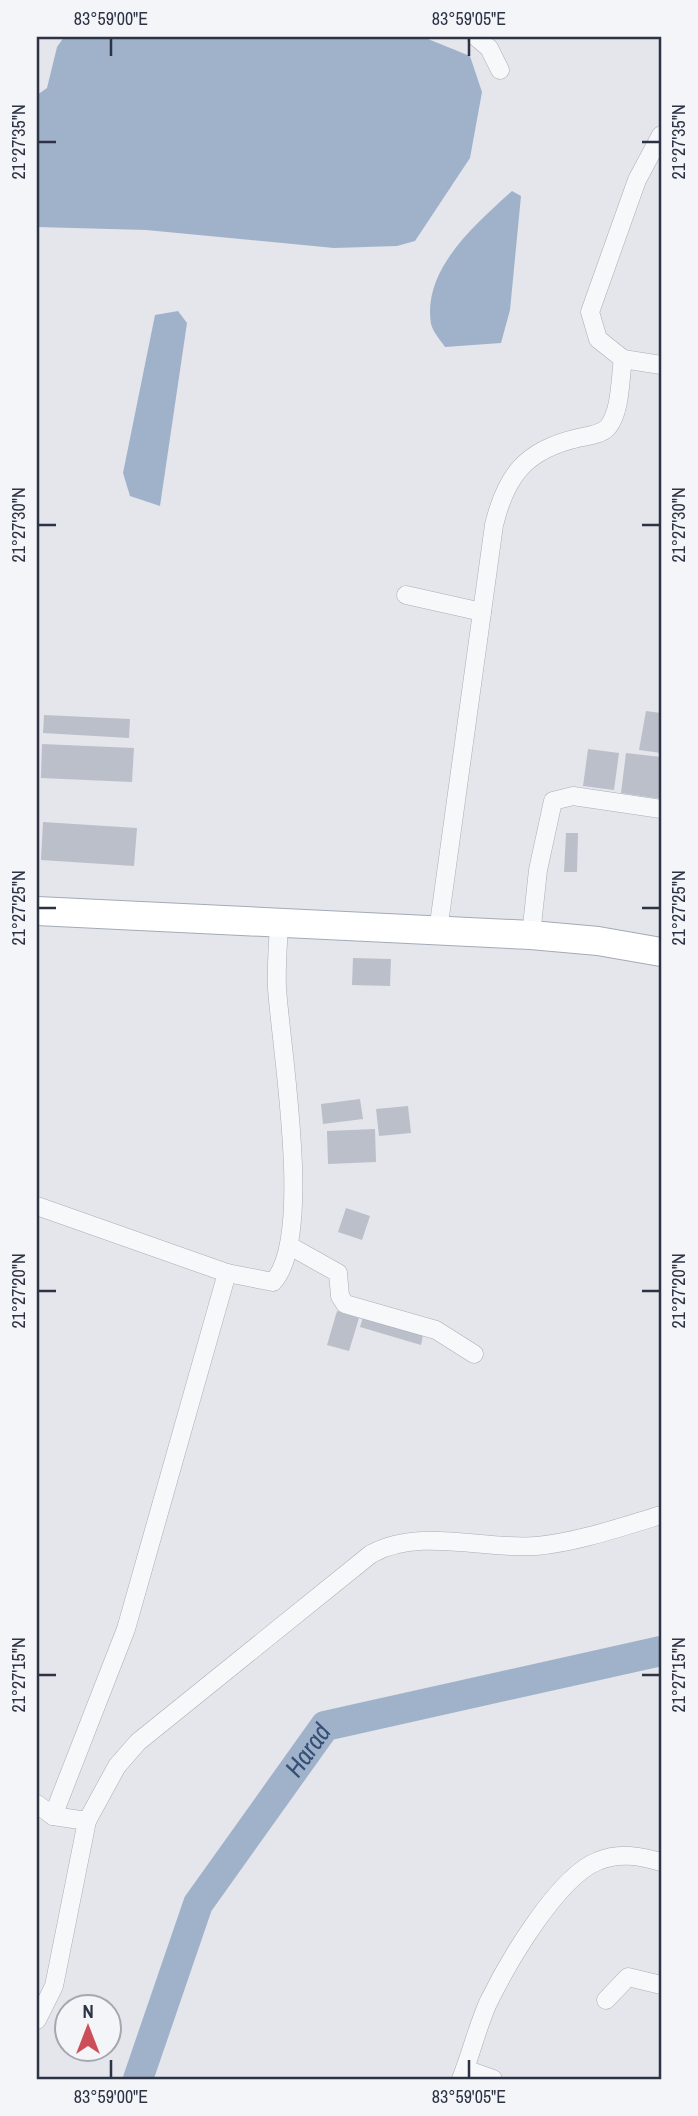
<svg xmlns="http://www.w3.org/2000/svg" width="698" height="2116" font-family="'Archivo Narrow',sans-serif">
  <rect width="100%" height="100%" fill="#e4e6eb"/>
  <g fill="#a0b2ca">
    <path d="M 64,37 L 423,37 L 470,56 L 482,92 L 470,158 L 415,241 L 397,246 L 334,248 L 146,230 L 37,227 L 37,95 L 47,88 L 57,47 Z"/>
    <path d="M 512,191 L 521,196 L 510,310 L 501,343 L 445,347 C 441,341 433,332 431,324 C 422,269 476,224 512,191 Z"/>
    <path d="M 178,311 L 187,323 L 160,506 L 130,496 L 123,473 L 155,315 Z"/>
  </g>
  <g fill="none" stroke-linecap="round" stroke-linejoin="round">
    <path stroke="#a0b2ca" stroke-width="30" id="s1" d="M 138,2079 L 198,1904 L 325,1726 L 661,1651"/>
  </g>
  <g fill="#bbbfc9">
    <path d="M 646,711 L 661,713 L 661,753 L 639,750 Z"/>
    <path d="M 44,715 L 130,719 L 129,738 L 43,733 Z"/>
    <path d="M 42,744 L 134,748 L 132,782 L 41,778 Z"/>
    <path d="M 588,749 L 619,753 L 614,790 L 583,786 Z"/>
    <path d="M 626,753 L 661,757 L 661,799 L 621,793 Z"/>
    <path d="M 43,822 L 137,828 L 134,866 L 41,860 Z"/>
    <path d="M 566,833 L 578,833 L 577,872 L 564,872 Z"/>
    <path d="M 353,958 L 391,959 L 390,986 L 352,985 Z"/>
    <path d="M 360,1099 L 363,1119 L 323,1124 L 321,1104 Z"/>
    <path d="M 408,1106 L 411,1133 L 379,1136 L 376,1109 Z"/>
    <path d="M 375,1129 L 376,1162 L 328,1164 L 327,1131 Z"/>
    <path d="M 346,1208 L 370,1216 L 362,1240 L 338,1232 Z"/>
    <path d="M 337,1311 L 359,1318 L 349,1351 L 327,1345 Z"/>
    <path d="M 364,1314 L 424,1330 L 421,1345 L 360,1327 Z"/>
  </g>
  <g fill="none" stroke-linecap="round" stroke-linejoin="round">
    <g stroke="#a9adb6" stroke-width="19">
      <g id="minor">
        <path d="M 476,37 L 489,48 L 500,70"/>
        <path d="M 623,359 L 661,365"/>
        <path d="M 406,595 L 482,612"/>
        <path d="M 438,931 L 494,525 C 506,476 525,450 578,438 C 587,436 601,435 608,427 C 621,411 620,378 623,359 L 598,339 L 590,312 L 637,180 L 661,135"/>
        <path d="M 531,935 L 538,870 L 553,801 L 573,796 L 661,809"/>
        <path d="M 37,1206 L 227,1273 L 273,1282 C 314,1238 281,1050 277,988 C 276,967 278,945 279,924"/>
        <path d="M 290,1246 L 338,1273 L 340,1296 L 345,1304 L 436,1330 L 474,1354"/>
        <path d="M 37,1804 L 53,1816 L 87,1821"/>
        <path d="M 53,1816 L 126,1629 L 227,1273"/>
        <path d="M 606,2000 L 628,1977 L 661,1985"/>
        <path d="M 37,2020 L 54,1986 L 87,1821 L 117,1766 L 138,1742 L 371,1554 C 420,1527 483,1550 536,1546 C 578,1542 621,1527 661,1515"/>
        <path d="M 465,2069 L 493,2079"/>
        <path d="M 461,2079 C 471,2054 477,2028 488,2003 C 507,1964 557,1877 598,1861 C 619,1852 640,1856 661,1862"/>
      </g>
    </g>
    <g stroke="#a3aab7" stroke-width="30">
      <path id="primary" d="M 37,911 L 531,935 L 598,941 L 661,952"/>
    </g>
    <use href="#minor" stroke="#f7f8fa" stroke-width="18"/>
    <use href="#primary" stroke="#fff" stroke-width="28"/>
  </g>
  <path fill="none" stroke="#2c3344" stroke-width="2.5" d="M 111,38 L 111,56M 469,38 L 469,56M 38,142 L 56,142M 642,142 L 660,142M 38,525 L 56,525M 642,525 L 660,525M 38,908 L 56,908M 642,908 L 660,908M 38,1291 L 56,1291M 642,1291 L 660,1291M 38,1675 L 56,1675M 642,1675 L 660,1675M 111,2060 L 111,2078M 469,2060 L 469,2078"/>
  <g text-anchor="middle" stroke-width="6" stroke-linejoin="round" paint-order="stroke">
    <g font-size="26" font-style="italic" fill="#364f77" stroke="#f4f5f9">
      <text dy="9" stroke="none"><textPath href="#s1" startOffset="374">Harad</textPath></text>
    </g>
  </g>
  <rect width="698" height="2116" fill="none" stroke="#f4f5f9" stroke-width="77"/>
  <g transform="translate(88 2028)"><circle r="33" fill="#f4f5f9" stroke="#a4a7b1" stroke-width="2"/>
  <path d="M0-5L12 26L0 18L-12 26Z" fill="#cc4e58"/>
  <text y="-10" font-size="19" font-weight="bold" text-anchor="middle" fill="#2c3344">N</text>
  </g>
  <rect x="38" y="38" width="622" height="2040" fill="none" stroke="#2c3344" stroke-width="2.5"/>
  <g font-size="18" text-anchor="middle" fill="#2c3344">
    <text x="111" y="25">83°59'00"E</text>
    <text x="469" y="25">83°59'05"E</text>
    <text transform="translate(19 142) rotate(-90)" y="6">21°27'35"N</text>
    <text transform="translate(679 142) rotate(-90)" y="6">21°27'35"N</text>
    <text transform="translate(19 525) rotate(-90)" y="6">21°27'30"N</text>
    <text transform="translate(679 525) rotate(-90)" y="6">21°27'30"N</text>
    <text transform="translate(19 908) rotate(-90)" y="6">21°27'25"N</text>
    <text transform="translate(679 908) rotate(-90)" y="6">21°27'25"N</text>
    <text transform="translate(19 1291) rotate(-90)" y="6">21°27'20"N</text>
    <text transform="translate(679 1291) rotate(-90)" y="6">21°27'20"N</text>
    <text transform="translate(19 1675) rotate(-90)" y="6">21°27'15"N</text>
    <text transform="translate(679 1675) rotate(-90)" y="6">21°27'15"N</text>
    <text x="111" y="2103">83°59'00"E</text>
    <text x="469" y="2103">83°59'05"E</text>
  </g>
</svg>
